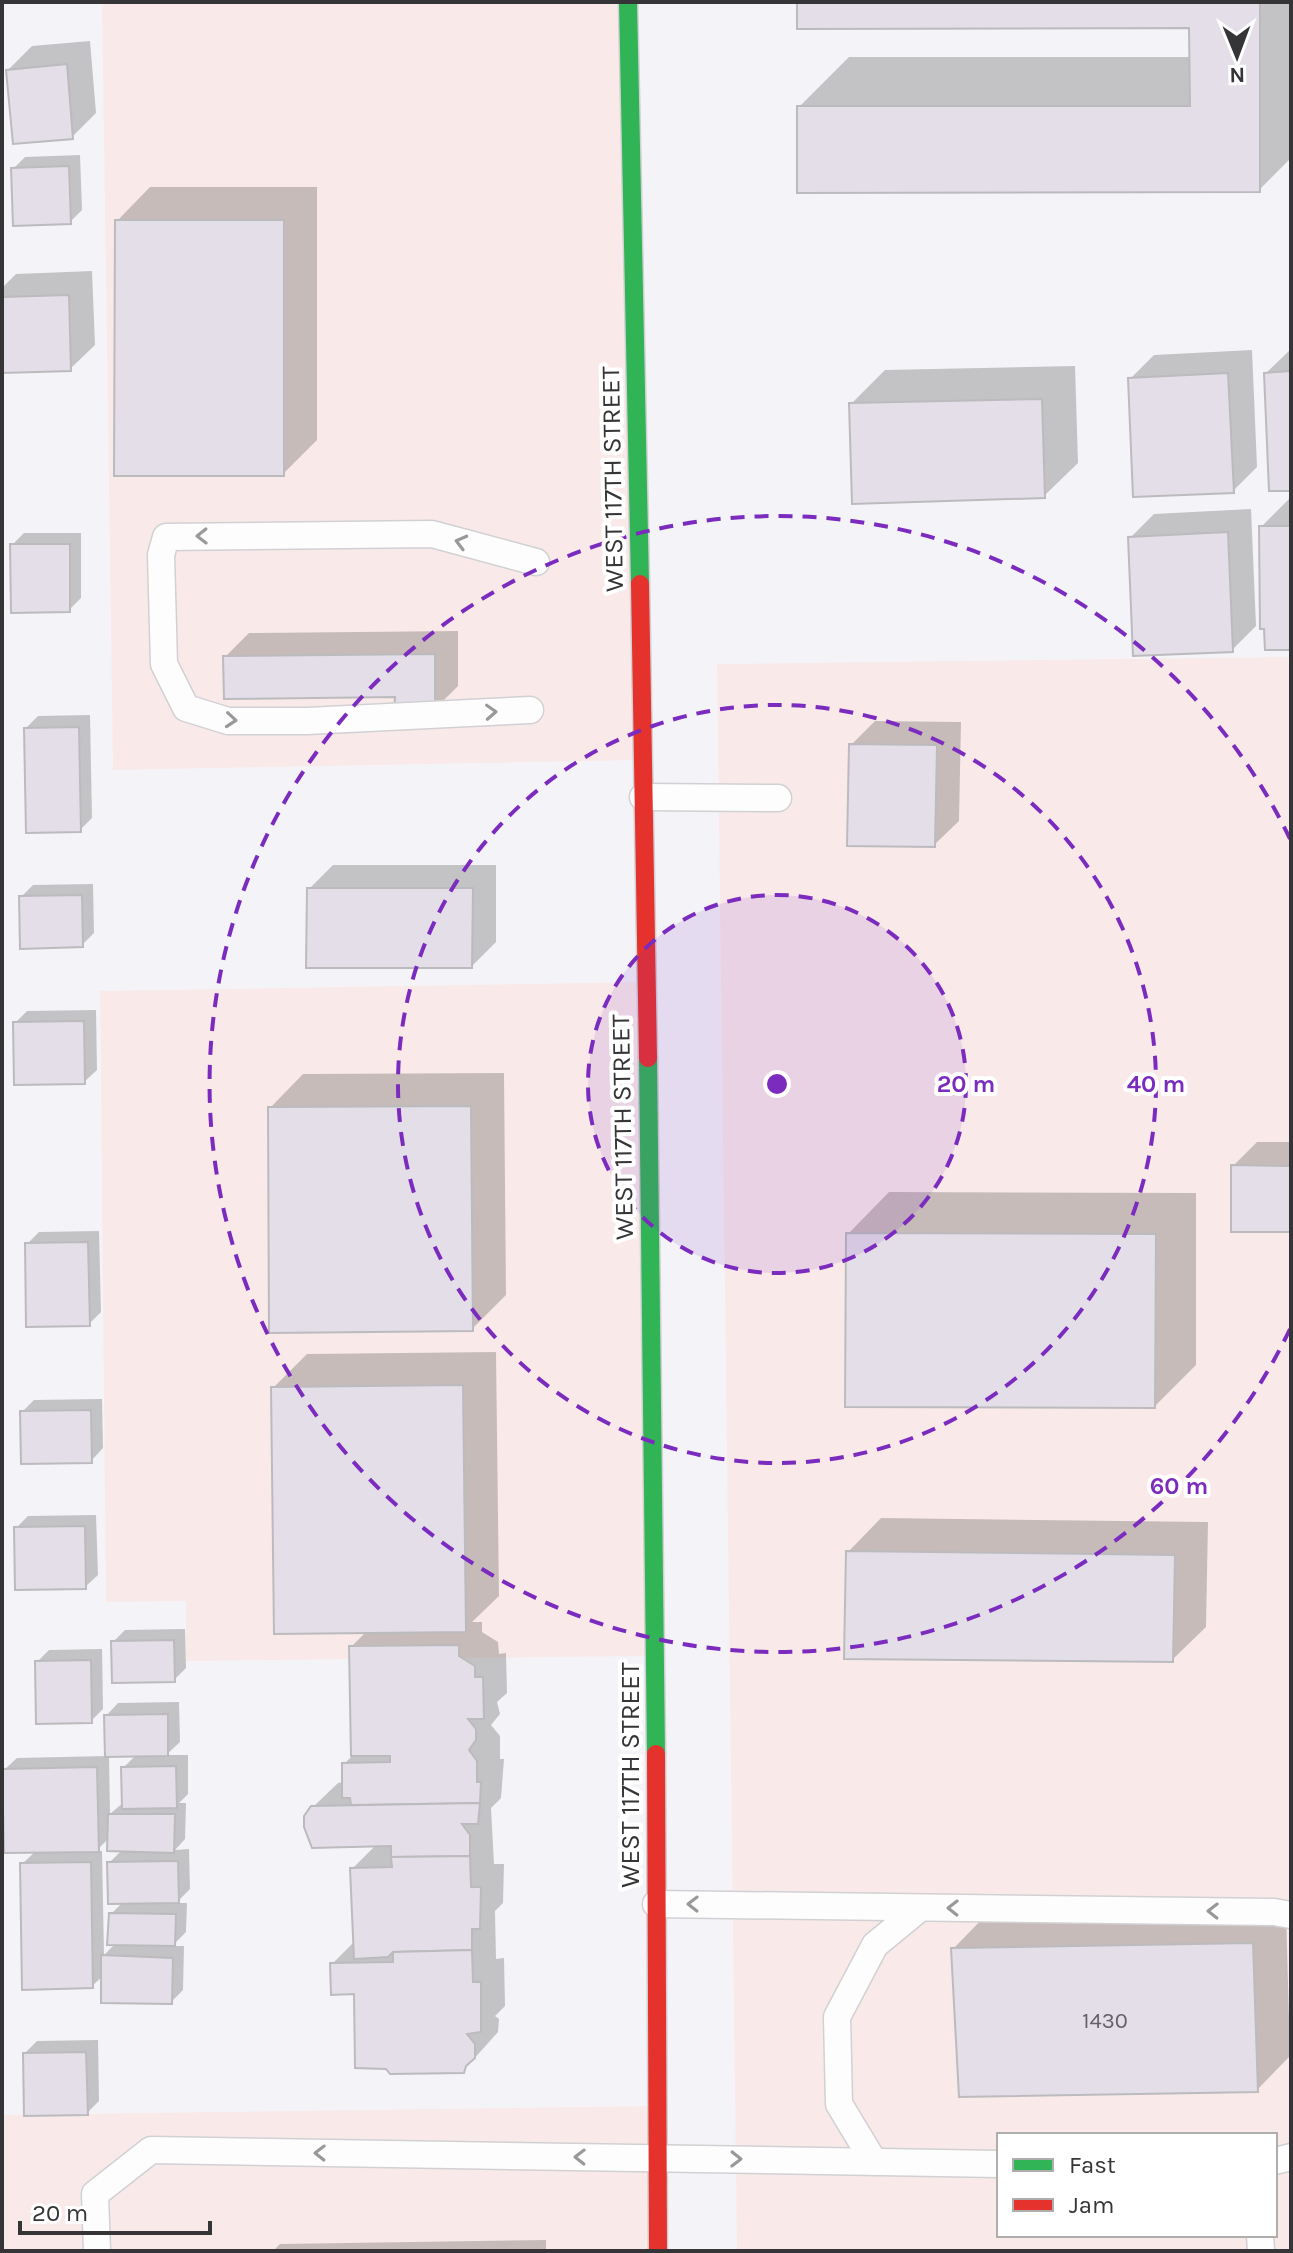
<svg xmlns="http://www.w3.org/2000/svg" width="1293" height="2253" font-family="Karla,sans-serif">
  <rect width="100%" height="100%" fill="#f4f4f8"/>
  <g fill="#f9eae9" fill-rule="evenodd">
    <path d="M 102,2 L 628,2 L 642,760 L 113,770 Z"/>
    <path d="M 1291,657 L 1291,2251 L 737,2251 L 717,664 ZM 999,2135 L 1275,2135 L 1275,2235 L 999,2235 Z"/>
    <path d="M 645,982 L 654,1656 L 186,1661 L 186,1601 L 106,1602 L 100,991 Z"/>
    <path d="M 656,2106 L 658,2251 L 2,2251 L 2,2115 Z"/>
  </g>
  <g fill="#0003" fill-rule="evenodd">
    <path d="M 799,2 L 1291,2 L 1291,158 L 1259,190 L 799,107 L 849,57 L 1191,57 L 1191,26 Z"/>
    <path d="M 90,41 L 96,113 L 72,137 L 8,70 L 32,46 Z"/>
    <path d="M 80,155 L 82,210 L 70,222 L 13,169 L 25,157 Z"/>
    <path d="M 150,187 L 317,187 L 317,440 L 283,474 L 117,221 Z"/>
    <path d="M 92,271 L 95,345 L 70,369 L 2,371 L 2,288 L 16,274 Z"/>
    <path d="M 1291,349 L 1291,489 L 1266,373 Z"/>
    <path d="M 1252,350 L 1257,467 L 1233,491 L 1130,379 L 1154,355 Z"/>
    <path d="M 1075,366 L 1078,463 L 1044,496 L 851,404 L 885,370 Z"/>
    <path d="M 1291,497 L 1291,648 L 1266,627 L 1261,527 Z"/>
    <path d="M 1251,509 L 1256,626 L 1232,650 L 1130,538 L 1154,514 Z"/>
    <path d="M 24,533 L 81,533 L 81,598 L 69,610 L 12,545 Z"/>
    <path d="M 458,631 L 458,686 L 434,710 L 397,695 L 225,657 L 249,633 Z"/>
    <path d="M 90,715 L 92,818 L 80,830 L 26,728 L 38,716 Z"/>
    <path d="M 875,721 L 961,722 L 959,821 L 934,845 L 851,745 Z"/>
    <path d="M 333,865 L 496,865 L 496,942 L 472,966 L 309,889 Z"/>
    <path d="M 93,884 L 94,933 L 82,945 L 21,897 L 33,885 Z"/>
    <path d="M 96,1010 L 97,1070 L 84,1082 L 15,1023 L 27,1011 Z"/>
    <path d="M 504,1073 L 506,1295 L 472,1329 L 270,1108 L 303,1074 Z"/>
    <path d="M 1257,1142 L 1291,1142 L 1291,1230 L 1233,1166 Z"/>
    <path d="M 889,1192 L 1196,1193 L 1196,1365 L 1155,1406 L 848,1234 Z"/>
    <path d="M 99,1231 L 101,1312 L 89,1324 L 27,1244 L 39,1232 Z"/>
    <path d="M 496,1352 L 499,1596 L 472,1622 L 482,1622 L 482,1632 L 498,1642 L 499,1654 L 506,1653 L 507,1693 L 497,1702 L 500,1714 L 491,1725 L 500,1736 L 500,1759 L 504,1759 L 501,1798 L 491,1808 L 494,1864 L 504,1864 L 503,1903 L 495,1911 L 496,1959 L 504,1958 L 505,2006 L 495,2016 L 499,2019 L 498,2032 L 463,2071 L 332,1964 L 355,1941 L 352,1869 L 376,1845 L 313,1807 L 338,1783 L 344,1782 L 344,1764 L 353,1755 L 351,1647 L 367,1631 L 273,1388 L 307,1354 Z"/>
    <path d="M 102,1399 L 103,1448 L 91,1461 L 22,1412 L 34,1400 Z"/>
    <path d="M 96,1515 L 98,1575 L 85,1587 L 16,1528 L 28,1516 Z"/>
    <path d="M 881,1518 L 1208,1522 L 1206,1627 L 1172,1660 L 848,1552 Z"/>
    <path d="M 185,1629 L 186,1668 L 174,1680 L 113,1642 L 125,1630 Z"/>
    <path d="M 102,1649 L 103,1709 L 91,1721 L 37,1662 L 49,1650 Z"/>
    <path d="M 179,1702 L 180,1742 L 166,1755 L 188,1755 L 188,1794 L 179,1803 L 186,1803 L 185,1839 L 175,1850 L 189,1849 L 190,1889 L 176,1903 L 187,1903 L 186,1932 L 172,1946 L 184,1946 L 183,1990 L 171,2002 L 103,1976 L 92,1986 L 22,1864 L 36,1851 L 4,1770 L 17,1758 L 107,1756 L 106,1716 L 118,1703 ZM 137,1754 L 123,1768 L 124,1802 L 110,1814 L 109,1755 ZM 109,1838 L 122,1850 L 109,1863 L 123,1902 L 111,1914 L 116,1943 L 104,1955 L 102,1851 L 96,1851 Z"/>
    <path d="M 1286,1910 L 1290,2056 L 1257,2090 L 953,1949 L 986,1915 Z"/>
    <path d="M 98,2040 L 99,2101 L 87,2113 L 25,2053 L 37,2041 Z"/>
    <path d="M 546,2240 L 546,2251 L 273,2251 L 280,2244 Z"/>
  </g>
  <g fill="#e4dee8" stroke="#bbbbbe" stroke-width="2">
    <path d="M 797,2 L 1260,2 L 1260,192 L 797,193 L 797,106 L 1190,106 L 1189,28 L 797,29 Z"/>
    <path d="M 67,64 L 73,139 L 13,144 L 6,70 Z"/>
    <path d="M 69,166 L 71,224 L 13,226 L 11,168 Z"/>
    <path d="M 115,220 L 284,220 L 284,476 L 114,476 Z"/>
    <path d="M 69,295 L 71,371 L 2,373 L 2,297 Z"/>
    <path d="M 1291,371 L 1291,491 L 1269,491 L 1264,373 Z"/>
    <path d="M 1228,373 L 1234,493 L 1133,497 L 1128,378 Z"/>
    <path d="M 1042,399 L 1045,498 L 852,504 L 849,403 Z"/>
    <path d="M 1259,526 L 1291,526 L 1291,650 L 1265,650 L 1264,629 L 1260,629 Z"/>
    <path d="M 1228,532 L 1233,652 L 1133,656 L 1128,537 Z"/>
    <path d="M 10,544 L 70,544 L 70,612 L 11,613 Z"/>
    <path d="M 435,654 L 435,712 L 394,712 L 395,697 L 224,699 L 223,656 Z"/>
    <path d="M 79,727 L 81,832 L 26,833 L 24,728 Z"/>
    <path d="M 849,744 L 937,745 L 935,847 L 847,846 Z"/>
    <path d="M 307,888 L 473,888 L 472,968 L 306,968 Z"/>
    <path d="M 82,895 L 83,947 L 20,949 L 19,896 Z"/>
    <path d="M 84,1021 L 85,1084 L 14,1085 L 13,1022 Z"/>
    <path d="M 471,1106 L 473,1331 L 269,1333 L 268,1107 Z"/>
    <path d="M 1231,1165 L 1291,1166 L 1291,1232 L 1231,1232 Z"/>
    <path d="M 846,1233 L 1156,1234 L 1155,1408 L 845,1407 Z"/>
    <path d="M 88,1242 L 90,1326 L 26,1327 L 25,1243 Z"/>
    <path d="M 463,1385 L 466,1632 L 274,1634 L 271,1387 Z"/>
    <path d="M 91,1410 L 92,1463 L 21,1464 L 20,1411 Z"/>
    <path d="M 85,1526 L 86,1589 L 15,1590 L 14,1527 Z"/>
    <path d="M 846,1551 L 1175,1555 L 1173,1662 L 844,1659 Z"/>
    <path d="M 174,1640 L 175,1682 L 112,1683 L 111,1641 Z"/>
    <path d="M 459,1645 L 459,1656 L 475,1666 L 475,1677 L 483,1677 L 484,1719 L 468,1719 L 476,1729 L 476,1740 L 469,1750 L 477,1761 L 477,1782 L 481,1782 L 480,1803 L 351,1805 L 350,1798 L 342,1798 L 342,1763 L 390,1762 L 390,1756 L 351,1756 L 349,1646 Z"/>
    <path d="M 91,1660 L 92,1723 L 36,1724 L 35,1661 Z"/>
    <path d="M 168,1714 L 168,1756 L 105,1757 L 104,1715 Z"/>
    <path d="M 176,1766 L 177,1808 L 122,1809 L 121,1767 Z"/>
    <path d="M 97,1767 L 99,1852 L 4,1853 L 2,1769 Z"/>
    <path d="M 480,1803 L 478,1824 L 462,1824 L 470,1835 L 470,1856 L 391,1857 L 391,1846 L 312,1848 L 304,1827 L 304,1816 L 311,1806 Z"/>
    <path d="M 108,1814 L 175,1814 L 174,1853 L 107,1851 Z"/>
    <path d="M 470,1856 L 471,1887 L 481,1887 L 480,1929 L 472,1929 L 472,1950 L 393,1952 L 388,1957 L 354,1959 L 350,1868 L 392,1867 L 391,1857 Z"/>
    <path d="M 178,1861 L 179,1903 L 108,1904 L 107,1862 Z"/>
    <path d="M 91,1862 L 93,1988 L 22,1990 L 20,1863 Z"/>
    <path d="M 109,1913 L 176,1914 L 175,1946 L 107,1945 Z"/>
    <path d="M 1253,1943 L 1258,2092 L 959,2097 L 951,1948 Z"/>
    <path d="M 472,1950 L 473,1982 L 481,1982 L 481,2032 L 467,2034 L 475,2044 L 475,2058 L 466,2066 L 464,2073 L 390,2074 L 386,2069 L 355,2068 L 354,1994 L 331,1995 L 330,1963 L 393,1962 L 393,1952 Z"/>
    <path d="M 101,1955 L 173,1958 L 172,2004 L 101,2003 Z"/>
    <path d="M 86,2052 L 88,2115 L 24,2116 L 23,2053 Z"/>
  </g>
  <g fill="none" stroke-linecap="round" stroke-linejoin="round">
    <g stroke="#d1d1d4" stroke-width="29">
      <g id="lane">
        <path d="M 530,710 L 307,721 L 228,721 L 186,708 L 164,664 L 161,555 L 166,537 L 432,534 L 536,562"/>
        <path d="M 643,797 L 778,798"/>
        <path d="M 656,1904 L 1274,1912 L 1291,1915"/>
        <path d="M 1275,2161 L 1291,2157"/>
        <path d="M 874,2162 L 839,2104 L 837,2017 L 875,1945 L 920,1908"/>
        <path d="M 1260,2235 L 1261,2251"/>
        <path d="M 97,2251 L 95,2194 L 151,2150 L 999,2164"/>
      </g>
    </g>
    <g stroke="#d1d1d4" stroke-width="21">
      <g id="fast">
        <path d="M 628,2 L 640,584"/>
        <path d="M 648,1058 L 656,1754"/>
      </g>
    </g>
    <g stroke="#d1d1d4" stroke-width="21">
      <g id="jam">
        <path d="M 640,584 L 648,1058"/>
        <path d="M 656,1754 L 658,2251"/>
      </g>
    </g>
    <use href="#lane" stroke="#fdfdfe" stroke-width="26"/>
    <use href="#fast" stroke="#30b455" stroke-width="18"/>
    <use href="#jam" stroke="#e5322d" stroke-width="18"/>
  </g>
  <defs><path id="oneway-chevron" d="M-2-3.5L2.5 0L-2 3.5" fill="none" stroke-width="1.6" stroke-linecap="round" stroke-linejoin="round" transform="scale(2)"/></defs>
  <g stroke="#99999b">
    <use href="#oneway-chevron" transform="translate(202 536) rotate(179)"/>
    <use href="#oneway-chevron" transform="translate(461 542) rotate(-165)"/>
    <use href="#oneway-chevron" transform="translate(491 712) rotate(-3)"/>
    <use href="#oneway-chevron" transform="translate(231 720) rotate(5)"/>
    <use href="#oneway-chevron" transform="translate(693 1904) rotate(-179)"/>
    <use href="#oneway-chevron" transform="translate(953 1908) rotate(-179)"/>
    <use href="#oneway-chevron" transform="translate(1213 1911) rotate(-179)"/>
    <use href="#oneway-chevron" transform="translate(320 2153) rotate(-179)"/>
    <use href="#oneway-chevron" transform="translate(580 2157) rotate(-179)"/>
    <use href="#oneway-chevron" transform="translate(736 2159) rotate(1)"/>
  </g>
  <circle cx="777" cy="1084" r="189" fill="#7b2cbf" fill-opacity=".12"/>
  <g fill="none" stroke="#7b2cbf" stroke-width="4" stroke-dasharray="14 10">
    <circle cx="777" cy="1084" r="189"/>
    <circle cx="777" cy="1084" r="379"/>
    <path d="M1290 1329A568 568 0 1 1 1290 839"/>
  </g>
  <g text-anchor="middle" stroke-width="8" stroke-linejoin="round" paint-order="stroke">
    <g font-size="22" fill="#626166">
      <text x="1105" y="2028">1430</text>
    </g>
    <g font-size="26" fill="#353538" stroke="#fff">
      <text transform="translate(612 479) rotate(-91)" y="9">WEST 117TH STREET</text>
      <text transform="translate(622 1127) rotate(-91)" y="9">WEST 117TH STREET</text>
      <text transform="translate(630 1775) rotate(-90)" y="9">WEST 117TH STREET</text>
    </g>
  </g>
  <circle cx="777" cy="1084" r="12" fill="#7b2cbf" stroke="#fff" stroke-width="4"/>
  <g font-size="24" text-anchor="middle" font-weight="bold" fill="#7b2cbf" stroke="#fff" stroke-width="8" stroke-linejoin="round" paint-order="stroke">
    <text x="966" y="1092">20 m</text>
    <text x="1156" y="1092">40 m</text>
    <text x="1179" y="1494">60 m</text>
  </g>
  <rect width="1293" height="2253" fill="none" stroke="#353538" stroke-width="8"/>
  <rect x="997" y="2133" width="280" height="104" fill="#ffffff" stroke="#aeaeaf" stroke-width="2"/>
  <rect x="1013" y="2159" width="40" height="12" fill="#30b455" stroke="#aeaeaf" stroke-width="2"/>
  <text x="1069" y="2173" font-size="24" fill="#353538">Fast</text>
  <rect x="1013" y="2199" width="40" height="12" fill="#e5322d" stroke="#aeaeaf" stroke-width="2"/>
  <text x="1069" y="2213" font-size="24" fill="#353538">Jam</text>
  <g transform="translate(1237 56) rotate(179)" stroke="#ffffff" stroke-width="6" paint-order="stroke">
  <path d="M0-6L14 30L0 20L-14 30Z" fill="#353538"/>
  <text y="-12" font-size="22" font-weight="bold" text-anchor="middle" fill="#353538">N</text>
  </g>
  <path d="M20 2221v12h190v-12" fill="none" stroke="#353538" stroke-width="4"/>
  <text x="32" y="2221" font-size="24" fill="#353538" stroke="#ffffff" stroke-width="6" paint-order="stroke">20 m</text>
</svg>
